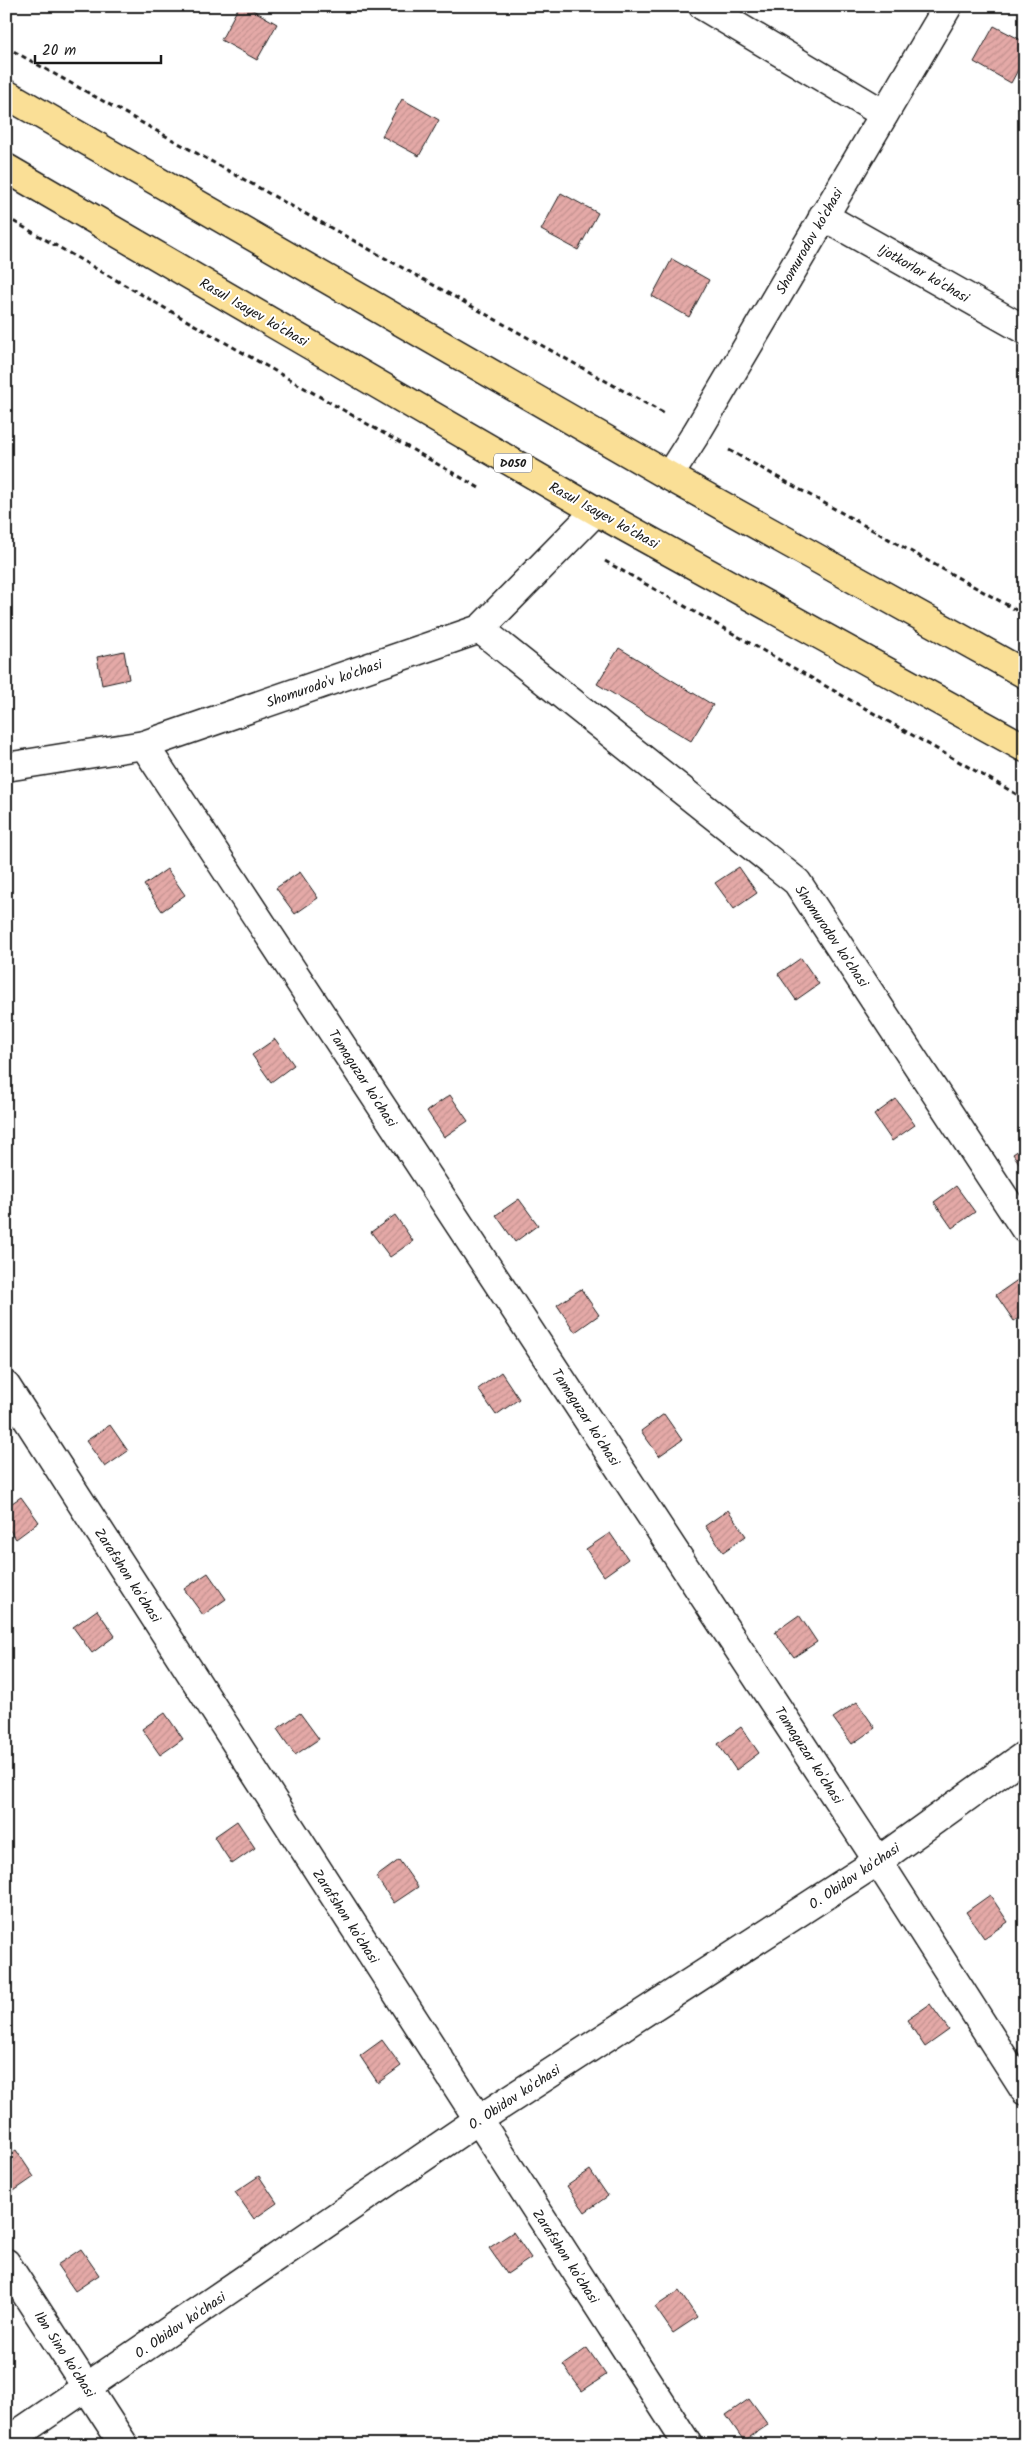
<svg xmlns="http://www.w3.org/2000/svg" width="1031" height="2451" font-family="Kalam,sans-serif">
  <defs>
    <pattern id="building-hatch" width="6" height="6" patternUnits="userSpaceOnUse" patternTransform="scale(1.25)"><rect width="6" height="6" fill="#e4a9a7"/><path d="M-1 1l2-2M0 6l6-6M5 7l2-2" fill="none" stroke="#c3918f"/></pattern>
  </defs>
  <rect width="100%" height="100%" fill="#fff"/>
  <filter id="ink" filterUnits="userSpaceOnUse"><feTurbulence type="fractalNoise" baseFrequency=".02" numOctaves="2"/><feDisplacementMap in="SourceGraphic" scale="10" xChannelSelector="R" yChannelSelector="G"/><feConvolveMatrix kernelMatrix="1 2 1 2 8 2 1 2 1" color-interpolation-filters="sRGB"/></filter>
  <g filter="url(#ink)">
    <g fill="url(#building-hatch)" stroke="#1c1c1c">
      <path d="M 239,6 L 246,6 L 277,24 L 257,60 L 221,40 Z"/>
      <path d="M 994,26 L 1025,42 L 1025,57 L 1011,83 L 974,62 Z"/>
      <path d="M 402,99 L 439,120 L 419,156 L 382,136 Z"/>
      <path d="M 561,193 L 598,213 L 578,250 L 541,230 Z"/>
      <path d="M 672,259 L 709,280 L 689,317 L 652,296 Z"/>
      <path d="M 619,648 L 713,705 L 691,741 L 597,684 Z"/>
      <path d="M 124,651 L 129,679 L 102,685 L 97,657 Z"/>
      <path d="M 739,867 L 757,893 L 734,909 L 715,883 Z"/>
      <path d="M 167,869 L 185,895 L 162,911 L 144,885 Z"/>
      <path d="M 300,872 L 318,898 L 295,914 L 276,888 Z"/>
      <path d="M 801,958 L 819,984 L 796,1000 L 778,974 Z"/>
      <path d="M 275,1039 L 294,1065 L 271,1082 L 252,1055 Z"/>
      <path d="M 450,1095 L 468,1121 L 444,1137 L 427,1111 Z"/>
      <path d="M 896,1099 L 915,1125 L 892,1141 L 874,1115 Z"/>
      <path d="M 1025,1146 L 1025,1172 L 1013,1154 Z"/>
      <path d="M 956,1186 L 975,1212 L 952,1228 L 934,1202 Z"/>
      <path d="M 519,1199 L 538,1225 L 515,1242 L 496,1215 Z"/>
      <path d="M 395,1215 L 413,1241 L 390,1257 L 371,1232 Z"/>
      <path d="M 1019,1279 L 1025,1287 L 1025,1314 L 1014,1321 L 996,1295 Z"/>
      <path d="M 581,1289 L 599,1315 L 575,1332 L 557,1305 Z"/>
      <path d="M 501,1372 L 519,1399 L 496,1415 L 478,1389 Z"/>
      <path d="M 664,1414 L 682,1440 L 659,1456 L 641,1431 Z"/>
      <path d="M 110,1425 L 128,1451 L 105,1467 L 86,1441 Z"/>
      <path d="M 21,1497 L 39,1522 L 16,1539 L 6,1525 L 6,1507 Z"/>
      <path d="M 728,1510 L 746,1536 L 723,1552 L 705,1526 Z"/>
      <path d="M 610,1533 L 628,1559 L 604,1576 L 586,1549 Z"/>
      <path d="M 208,1573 L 226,1599 L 203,1615 L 184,1589 Z"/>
      <path d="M 97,1610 L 115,1636 L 92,1653 L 73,1627 Z"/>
      <path d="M 799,1615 L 817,1642 L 794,1657 L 775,1632 Z"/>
      <path d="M 857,1702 L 875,1728 L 852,1744 L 833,1718 Z"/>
      <path d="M 165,1713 L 183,1739 L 160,1755 L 142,1729 Z"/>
      <path d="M 300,1713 L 319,1739 L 295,1755 L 277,1729 Z"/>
      <path d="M 741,1727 L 759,1753 L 736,1770 L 718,1744 Z"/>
      <path d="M 237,1821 L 255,1848 L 232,1864 L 214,1837 Z"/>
      <path d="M 399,1860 L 418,1887 L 394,1903 L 376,1877 Z"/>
      <path d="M 990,1895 L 1008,1922 L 984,1938 L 966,1912 Z"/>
      <path d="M 930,2004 L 949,2030 L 925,2047 L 907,2020 Z"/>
      <path d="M 382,2040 L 401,2066 L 378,2083 L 360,2056 Z"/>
      <path d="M 16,2150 L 34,2177 L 11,2193 L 6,2186 L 6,2157 Z"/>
      <path d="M 590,2170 L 608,2196 L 585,2212 L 567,2186 Z"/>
      <path d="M 259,2176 L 277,2203 L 254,2219 L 235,2192 Z"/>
      <path d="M 513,2232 L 531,2258 L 507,2274 L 489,2248 Z"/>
      <path d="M 81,2249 L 99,2275 L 75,2291 L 57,2265 Z"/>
      <path d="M 679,2291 L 697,2317 L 673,2333 L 655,2307 Z"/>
      <path d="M 587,2348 L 606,2375 L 582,2391 L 563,2365 Z"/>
      <path d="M 749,2399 L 768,2425 L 744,2441 L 726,2415 Z"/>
    </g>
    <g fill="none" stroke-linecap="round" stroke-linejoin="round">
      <g stroke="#1c1c1c" stroke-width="31">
        <g id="minor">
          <path d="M 703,6 L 884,114"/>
          <path d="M 823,216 L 1025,330"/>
          <path d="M 669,476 L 697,432 L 948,6"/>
          <path d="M 480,629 L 797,882 L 1025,1229"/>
          <path d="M 144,745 L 878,1861 L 1025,2091"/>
          <path d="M 6,1386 L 688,2445"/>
          <path d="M 6,2263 L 124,2445"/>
          <path d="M 6,2442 L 478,2120 L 878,1861 L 1025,1755"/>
        </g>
      </g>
      <g stroke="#1c1c1c" stroke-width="31">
        <path id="tertiary" d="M 6,767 L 144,745 L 480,629 L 596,511"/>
      </g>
      <g stroke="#1c1c1c" stroke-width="31">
        <g id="primary">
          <path d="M 6,94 L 669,476 L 1025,674"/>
          <path d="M 6,168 L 596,511 L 1025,748"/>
        </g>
      </g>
      <g stroke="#1c1c1c" stroke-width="3" stroke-dasharray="5 4" stroke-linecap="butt">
        <path d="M 6,47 L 665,414"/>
        <path d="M 6,217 L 481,489"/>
        <path d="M 729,450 L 1025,615"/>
        <path d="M 605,561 L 1025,799"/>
      </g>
      <use href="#minor" stroke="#fff" stroke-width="28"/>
      <use href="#tertiary" stroke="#fff" stroke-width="28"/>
      <use href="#primary" stroke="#fadf96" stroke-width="28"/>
    </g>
  </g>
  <g text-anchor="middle" stroke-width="4" stroke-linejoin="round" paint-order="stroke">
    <rect fill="#fff" stroke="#606060" stroke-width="1" x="494" y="453.5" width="38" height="19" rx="4"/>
    <g font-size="12" font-weight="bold" fill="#1c1c1c">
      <text x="513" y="467">D050</text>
    </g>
    <g font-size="14" fill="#1c1c1c" stroke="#fff">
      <text transform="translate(809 241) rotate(-60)" y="5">Shomurodov ko'chasi</text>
      <text transform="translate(924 273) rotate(30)" y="5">Ijotkorlar ko'chasi</text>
      <text transform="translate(254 312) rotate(30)" y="5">Rasul Isayev ko'chasi</text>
      <text transform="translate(604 515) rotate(29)" y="5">Rasul Isayev ko'chasi</text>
      <text transform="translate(324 683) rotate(-19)" y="5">Shomurodo'v ko'chasi</text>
      <text transform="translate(832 936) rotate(56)" y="5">Shomurodov ko'chasi</text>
      <text transform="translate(363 1078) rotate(57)" y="5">Tamaguzar ko'chasi</text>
      <text transform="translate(586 1417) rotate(57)" y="5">Tamaguzar ko'chasi</text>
      <text transform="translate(128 1575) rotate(57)" y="5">Zarafshon ko'chasi</text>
      <text transform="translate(809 1755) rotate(57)" y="5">Tamaguzar ko'chasi</text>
      <text transform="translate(854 1876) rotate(-34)" y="5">O. Obidov ko'chasi</text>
      <text transform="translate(346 1916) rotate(57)" y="5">Zarafshon ko'chasi</text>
      <text transform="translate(514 2097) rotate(-33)" y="5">O. Obidov ko'chasi</text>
      <text transform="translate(566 2256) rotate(57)" y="5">Zarafshon ko'chasi</text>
      <text transform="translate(180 2325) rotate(-34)" y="5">O. Obidov ko'chasi</text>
      <text transform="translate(65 2354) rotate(57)" y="5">Ibn Sino ko'chasi</text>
    </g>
  </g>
  <rect width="1031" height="2451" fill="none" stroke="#fff" stroke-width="25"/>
  <rect x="12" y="12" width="1006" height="2426" fill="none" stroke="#1c1c1c" stroke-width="2" filter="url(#ink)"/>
  <path d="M35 55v8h126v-8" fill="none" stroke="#1c1c1c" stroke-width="2.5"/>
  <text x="42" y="55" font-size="15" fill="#1c1c1c" stroke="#ffffff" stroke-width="4" paint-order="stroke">20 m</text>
</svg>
